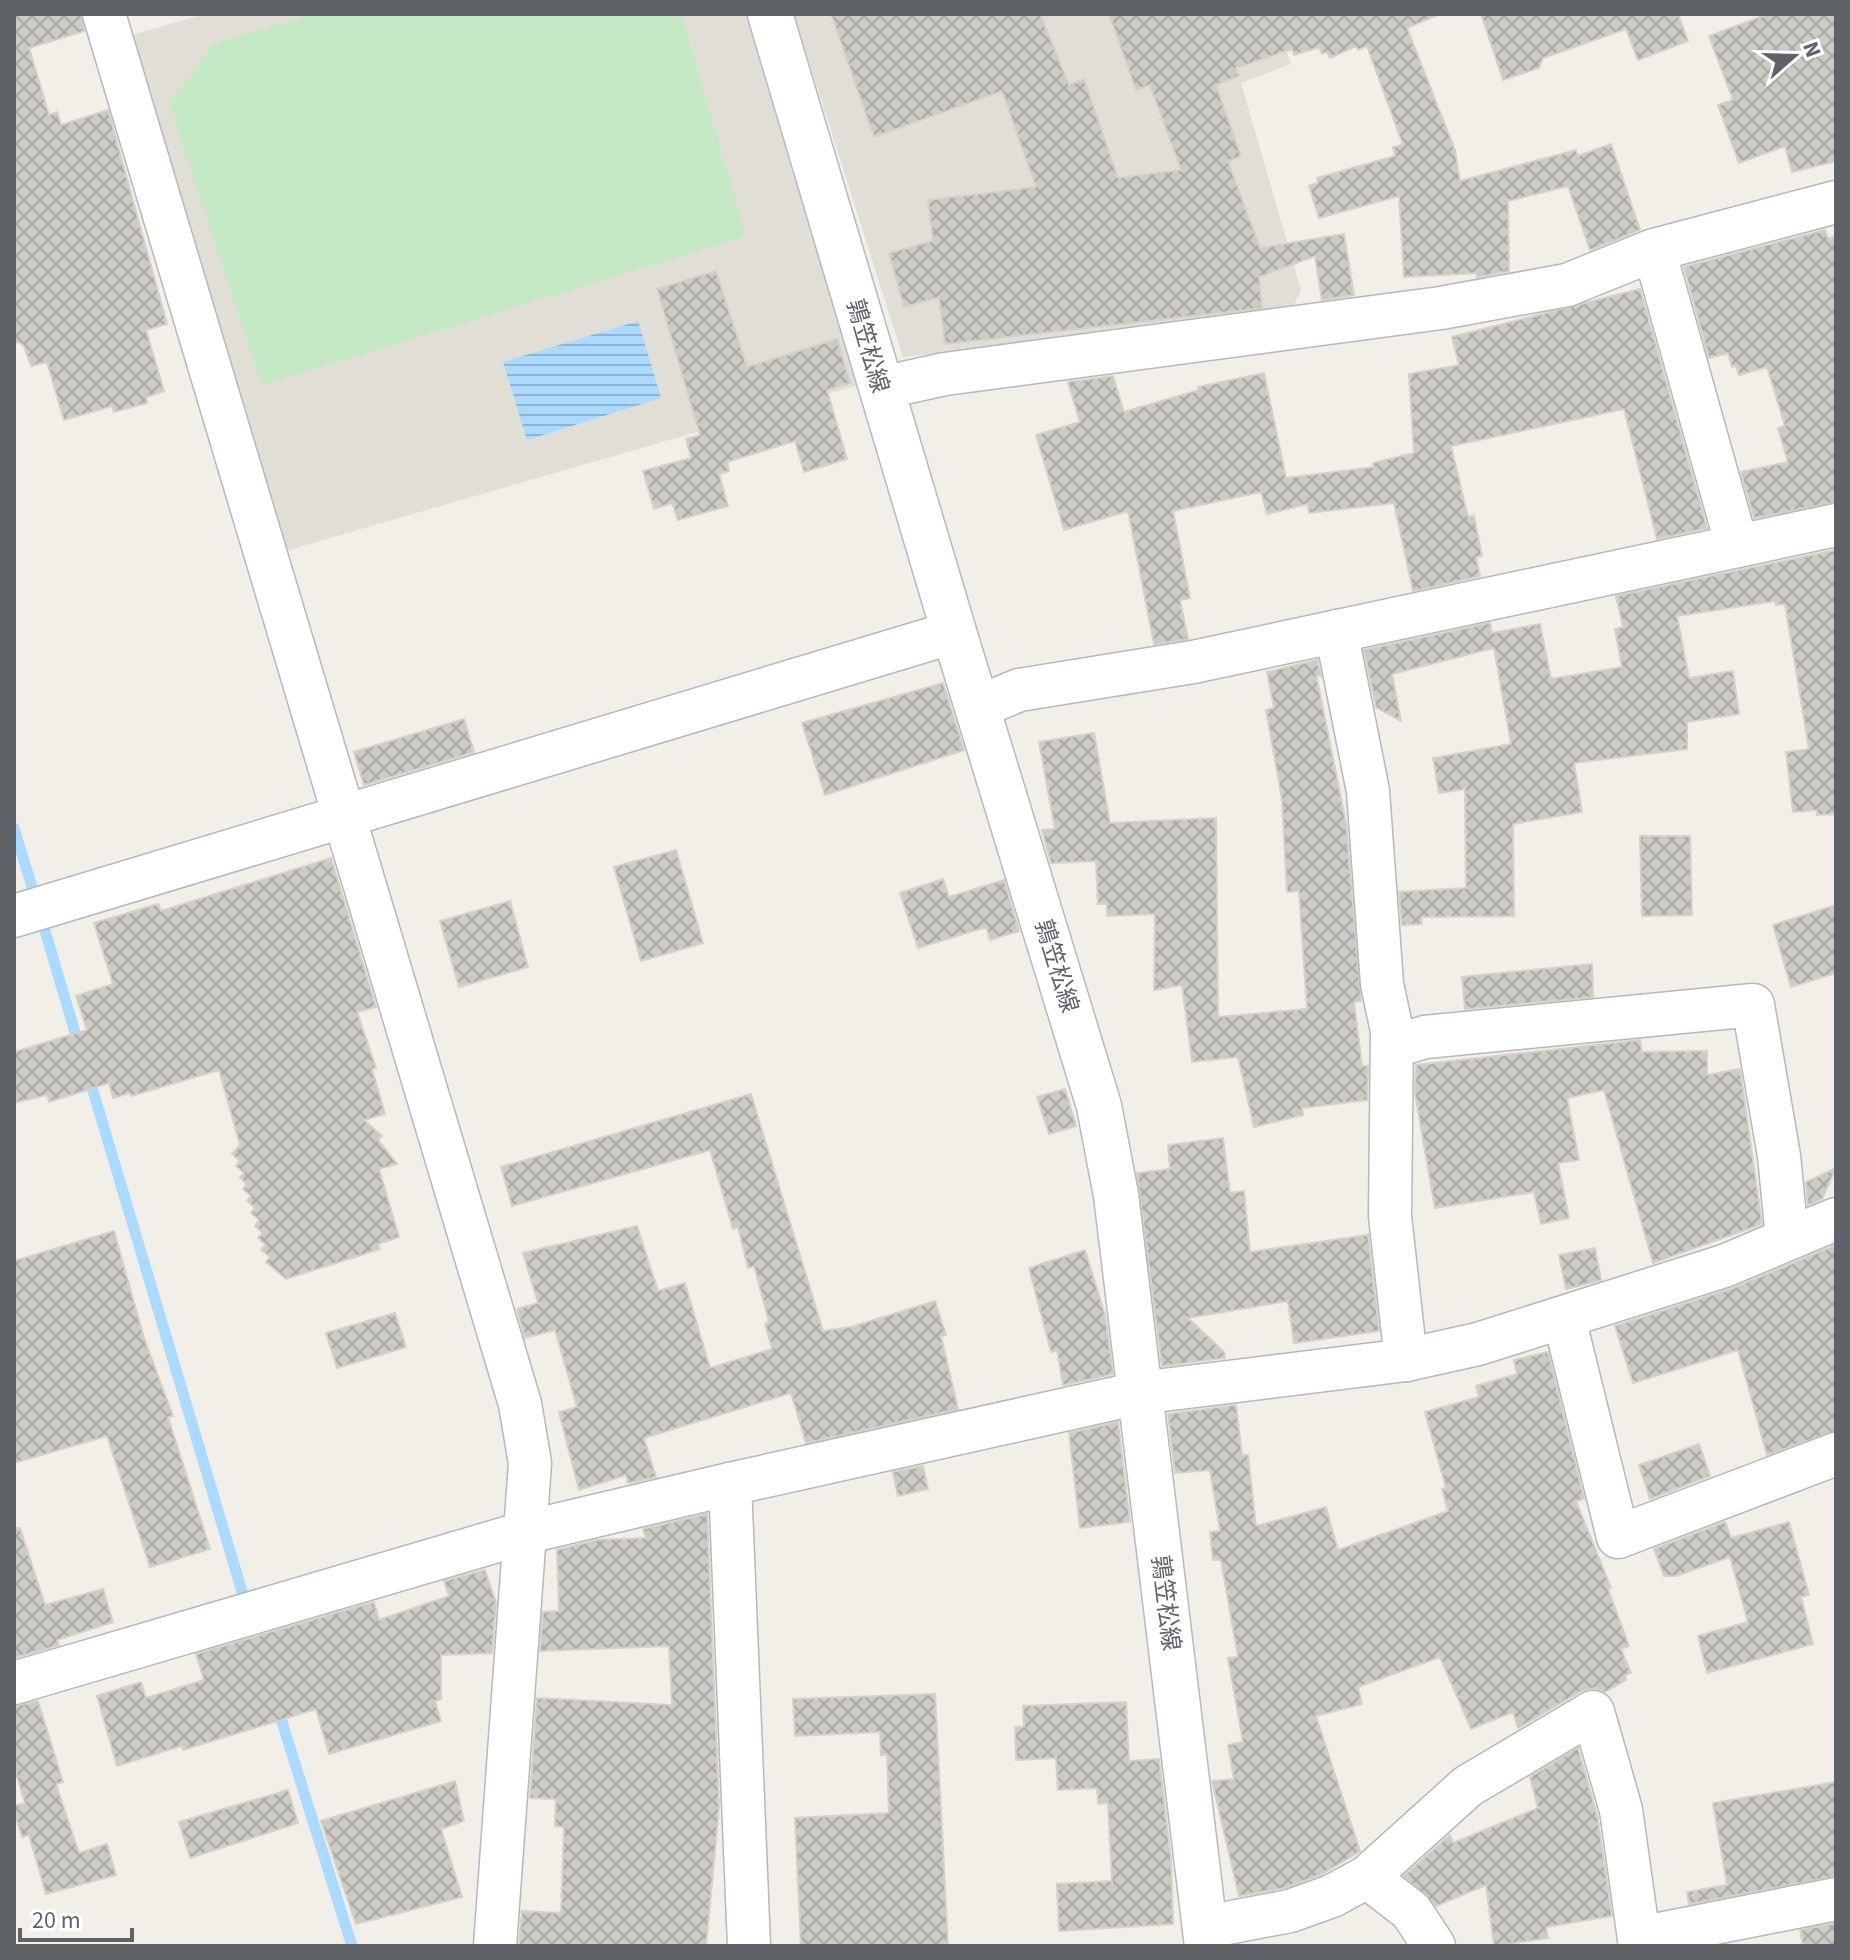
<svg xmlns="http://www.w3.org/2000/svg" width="1850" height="1960" font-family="'Source Sans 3','Noto Sans JP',sans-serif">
  <defs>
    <pattern id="water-rules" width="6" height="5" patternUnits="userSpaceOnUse" patternTransform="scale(2)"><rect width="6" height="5" fill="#aadaff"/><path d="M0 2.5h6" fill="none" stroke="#8eb4d2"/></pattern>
    <pattern id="building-cross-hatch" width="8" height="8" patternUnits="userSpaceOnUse" patternTransform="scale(2)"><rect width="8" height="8" fill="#cccac5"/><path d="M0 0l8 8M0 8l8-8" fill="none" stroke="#a9a8a4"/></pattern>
  </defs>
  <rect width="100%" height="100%" fill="#f1efe8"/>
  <g fill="#e1ded6">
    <path d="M 205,14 L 746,14 L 859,385 L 285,551 L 122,38 Z"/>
    <path d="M 794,14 L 1273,14 L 1291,64 L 1241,83 L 1301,290 L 1290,314 L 903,357 Z"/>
  </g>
  <path fill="#c5e8c5" d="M 313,14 L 681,14 L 746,236 L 262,385 L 169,103 L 213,44 Z"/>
  <path fill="url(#water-rules)" d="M 638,321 L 661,398 L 527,440 L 503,362 Z"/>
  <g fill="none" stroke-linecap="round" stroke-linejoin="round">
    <g stroke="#aadaff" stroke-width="11">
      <path d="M 14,828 L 36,900"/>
      <path d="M 41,917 L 79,1046"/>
      <path d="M 88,1074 L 246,1605"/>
      <path d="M 277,1706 L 352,1946"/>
    </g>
  </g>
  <g fill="url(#building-cross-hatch)" stroke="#d6d1c6" stroke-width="2">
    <path d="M 14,14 L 81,14 L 84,31 L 29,48 L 49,115 L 57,112 L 61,125 L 108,110 L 167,324 L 146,330 L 164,391 L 146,397 L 147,403 L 114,412 L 112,406 L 64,420 L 47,362 L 31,366 L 24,346 L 19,342 L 14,343 Z"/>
    <path d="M 831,14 L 1040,14 L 1069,85 L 1084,79 L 1118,178 L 1181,170 L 1150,85 L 1136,90 L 1109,14 L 1440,14 L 1407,28 L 1455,150 L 1460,181 L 1576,150 L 1578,156 L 1611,144 L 1640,230 L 1590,250 L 1568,186 L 1508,201 L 1509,271 L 1477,277 L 1477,273 L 1404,277 L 1399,196 L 1319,218 L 1309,186 L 1318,183 L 1317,178 L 1395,156 L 1393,147 L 1403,145 L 1367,46 L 1358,50 L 1356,46 L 1330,58 L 1327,52 L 1322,54 L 1319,47 L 1294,55 L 1292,49 L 1236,68 L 1239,76 L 1216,85 L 1241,156 L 1228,161 L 1260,248 L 1344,234 L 1354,295 L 1322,300 L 1315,256 L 1259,277 L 1262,308 L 945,344 L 939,297 L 904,307 L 889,253 L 933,241 L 928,200 L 1036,187 L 1002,91 L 874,137 Z"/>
    <path d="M 1481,14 L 1678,14 L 1688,41 L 1638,60 L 1626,29 L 1543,58 L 1539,68 L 1503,80 Z"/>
    <path d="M 1768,14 L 1836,14 L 1836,161 L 1792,172 L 1785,146 L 1739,163 L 1718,105 L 1733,100 L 1709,36 Z"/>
    <path d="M 1825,230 L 1828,239 L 1836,236 L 1836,502 L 1754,518 L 1741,472 L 1788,462 L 1778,428 L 1785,426 L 1767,367 L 1739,375 L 1736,366 L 1732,367 L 1728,353 L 1709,358 L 1684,267 Z"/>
    <path d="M 716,271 L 747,367 L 837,339 L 850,383 L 827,390 L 847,459 L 804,472 L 795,441 L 727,462 L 729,471 L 719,474 L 728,506 L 678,520 L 672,503 L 654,509 L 643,471 L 691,458 L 686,439 L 700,435 L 657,289 Z"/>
    <path d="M 1640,289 L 1707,528 L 1657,539 L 1624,409 L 1451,446 L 1468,517 L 1474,516 L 1482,556 L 1476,557 L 1480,576 L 1413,591 L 1394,503 L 1309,513 L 1308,504 L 1267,514 L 1261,492 L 1173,511 L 1190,598 L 1180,600 L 1188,639 L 1154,644 L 1128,511 L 1064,530 L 1036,435 L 1080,422 L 1068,382 L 1113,376 L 1124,412 L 1199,390 L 1198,387 L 1264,373 L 1286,478 L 1374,467 L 1373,463 L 1414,453 L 1409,374 L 1459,365 L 1452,337 Z"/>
    <path d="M 1836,550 L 1836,814 L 1817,815 L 1817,810 L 1793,812 L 1786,752 L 1809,749 L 1785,604 L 1776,605 L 1776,601 L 1677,616 L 1689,678 L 1733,671 L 1739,714 L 1687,722 L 1687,749 L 1574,763 L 1582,812 L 1513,824 L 1514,916 L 1421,917 L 1422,924 L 1402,925 L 1399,892 L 1466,888 L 1465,789 L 1439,793 L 1433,758 L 1511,744 L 1494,648 L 1392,674 L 1401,721 L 1376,707 L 1364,650 L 1490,623 L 1492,633 L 1540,624 L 1551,679 L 1622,667 L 1615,629 L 1623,627 L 1616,596 Z"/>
    <path d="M 1317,660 L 1321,676 L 1316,674 L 1346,823 L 1361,1001 L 1354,1002 L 1362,1066 L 1368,1066 L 1367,1100 L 1302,1108 L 1303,1115 L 1254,1127 L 1238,1057 L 1192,1062 L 1182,985 L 1154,990 L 1155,914 L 1107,916 L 1107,904 L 1098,904 L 1096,861 L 1051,863 L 1042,830 L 1055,829 L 1039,742 L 1094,733 L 1110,823 L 1216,818 L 1218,1017 L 1307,1009 L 1299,891 L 1287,892 L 1282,799 L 1266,710 L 1274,708 L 1267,672 Z"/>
    <path d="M 943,683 L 964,750 L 825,795 L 802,723 Z"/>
    <path d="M 464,719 L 474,752 L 364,785 L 354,752 Z"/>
    <path d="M 1640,836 L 1690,836 L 1692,915 L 1642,916 Z"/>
    <path d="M 676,850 L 703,943 L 641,961 L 614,867 Z"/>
    <path d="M 331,858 L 376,1007 L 357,1012 L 376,1068 L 372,1069 L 385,1114 L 364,1120 L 382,1136 L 378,1140 L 397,1164 L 379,1169 L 399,1237 L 378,1244 L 380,1249 L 286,1279 L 266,1262 L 270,1257 L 261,1250 L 266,1245 L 258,1238 L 263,1233 L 255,1226 L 259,1220 L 251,1213 L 255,1208 L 247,1201 L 251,1196 L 243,1189 L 247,1185 L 240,1177 L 244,1173 L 236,1166 L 240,1161 L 232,1154 L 240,1145 L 219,1070 L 131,1096 L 130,1093 L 113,1098 L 109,1083 L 49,1102 L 47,1095 L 14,1103 L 14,1052 L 87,1030 L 76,996 L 113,984 L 94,923 L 158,904 L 161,911 Z"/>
    <path d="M 943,879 L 949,897 L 1004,880 L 1019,931 L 990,940 L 986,927 L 918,948 L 900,893 Z"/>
    <path d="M 510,901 L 528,967 L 459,987 L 440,921 Z"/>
    <path d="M 1836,905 L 1836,973 L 1791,987 L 1773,925 Z"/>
    <path d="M 1592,964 L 1593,997 L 1465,1009 L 1462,977 Z"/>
    <path d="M 1640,1040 L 1642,1052 L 1707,1051 L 1707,1075 L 1740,1069 L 1762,1224 L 1653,1263 L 1604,1090 L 1567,1098 L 1579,1160 L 1558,1163 L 1569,1218 L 1541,1224 L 1534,1192 L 1435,1208 L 1415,1094 L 1416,1065 Z"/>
    <path d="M 1065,1089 L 1076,1126 L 1049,1134 L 1037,1097 Z"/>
    <path d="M 751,1094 L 823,1331 L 851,1327 L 935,1301 L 946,1335 L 941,1336 L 958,1409 L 806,1443 L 791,1393 L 644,1438 L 656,1477 L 628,1483 L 626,1475 L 579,1490 L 559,1412 L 577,1407 L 555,1330 L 525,1338 L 517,1309 L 538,1303 L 523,1253 L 637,1226 L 658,1291 L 685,1283 L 710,1368 L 772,1349 L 765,1324 L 769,1322 L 754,1266 L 748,1268 L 738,1227 L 733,1229 L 710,1150 L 512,1206 L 501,1167 Z"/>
    <path d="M 1223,1138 L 1230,1193 L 1244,1191 L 1250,1252 L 1368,1235 L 1379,1331 L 1294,1343 L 1288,1301 L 1188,1318 L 1224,1352 L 1225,1358 L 1162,1366 L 1137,1173 L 1170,1169 L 1168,1145 Z"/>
    <path d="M 1836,1168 L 1822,1199 L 1808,1205 L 1806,1182 Z"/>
    <path d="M 114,1231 L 144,1338 L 173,1416 L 168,1417 L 210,1549 L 150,1567 L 107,1436 L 14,1463 L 14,1261 Z"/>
    <path d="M 1836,1245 L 1836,1431 L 1767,1455 L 1738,1350 L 1633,1383 L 1615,1326 L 1731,1289 Z"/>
    <path d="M 1595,1248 L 1601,1280 L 1566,1289 L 1559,1255 Z"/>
    <path d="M 1085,1250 L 1105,1315 L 1113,1374 L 1063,1385 L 1057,1350 L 1051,1352 L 1029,1268 Z"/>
    <path d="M 395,1313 L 406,1347 L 337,1368 L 326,1333 Z"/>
    <path d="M 1548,1352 L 1584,1499 L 1576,1501 L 1611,1588 L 1608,1589 L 1629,1646 L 1621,1649 L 1631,1673 L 1625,1675 L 1626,1680 L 1605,1692 L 1594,1688 L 1581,1691 L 1518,1728 L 1513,1712 L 1471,1729 L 1440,1657 L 1358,1687 L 1362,1704 L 1316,1716 L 1360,1851 L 1322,1874 L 1284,1888 L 1239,1896 L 1212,1781 L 1234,1779 L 1228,1745 L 1243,1742 L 1228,1658 L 1238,1657 L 1221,1560 L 1213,1560 L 1210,1532 L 1220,1531 L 1210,1470 L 1175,1473 L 1168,1414 L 1236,1405 L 1242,1455 L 1248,1455 L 1256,1526 L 1326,1507 L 1338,1550 L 1448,1511 L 1442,1489 L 1446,1488 L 1425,1412 L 1479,1397 L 1476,1386 L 1517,1374 L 1514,1360 Z"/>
    <path d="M 1118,1422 L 1130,1522 L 1080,1528 L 1069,1433 Z"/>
    <path d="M 1699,1444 L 1710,1476 L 1650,1499 L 1639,1465 Z"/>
    <path d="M 923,1466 L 928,1489 L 898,1496 L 893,1472 Z"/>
    <path d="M 707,1514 L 719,1807 L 706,1946 L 519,1946 L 522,1911 L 561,1913 L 564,1827 L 555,1826 L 556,1799 L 530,1798 L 537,1698 L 672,1705 L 669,1646 L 540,1651 L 543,1612 L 559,1611 L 557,1550 L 597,1540 L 646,1538 L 643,1529 Z"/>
    <path d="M 1725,1522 L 1731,1538 L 1789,1522 L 1809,1595 L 1801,1597 L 1813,1644 L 1707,1673 L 1698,1636 L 1748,1622 L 1730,1557 L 1676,1576 L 1664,1576 L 1654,1549 Z"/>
    <path d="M 14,1528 L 20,1528 L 45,1605 L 103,1589 L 113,1622 L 57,1640 L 59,1645 L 14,1658 Z"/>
    <path d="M 485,1570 L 496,1603 L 492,1653 L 441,1655 L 441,1699 L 435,1701 L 441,1721 L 329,1754 L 316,1709 L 183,1750 L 181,1746 L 117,1766 L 97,1696 L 141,1682 L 146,1698 L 204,1680 L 196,1654 L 374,1602 L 379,1620 L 449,1596 L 444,1581 Z"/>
    <path d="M 935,1694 L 948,1946 L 801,1946 L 795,1818 L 889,1813 L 887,1754 L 881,1755 L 880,1732 L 795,1736 L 793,1699 Z"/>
    <path d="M 38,1701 L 63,1782 L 56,1784 L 79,1853 L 107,1844 L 116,1875 L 46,1894 L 29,1835 L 22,1837 L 14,1810 L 14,1806 L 25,1803 L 14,1767 L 14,1706 Z"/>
    <path d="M 1126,1702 L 1129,1761 L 1159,1759 L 1171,1860 L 1173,1924 L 1059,1931 L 1057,1884 L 1112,1881 L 1108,1803 L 1098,1804 L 1097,1788 L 1058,1790 L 1056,1758 L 1016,1760 L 1015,1727 L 1024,1727 L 1023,1706 Z"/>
    <path d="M 1578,1748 L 1597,1815 L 1612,1916 L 1546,1927 L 1548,1938 L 1494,1946 L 1486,1885 L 1436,1906 L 1404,1876 L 1450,1835 L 1453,1843 L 1538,1808 L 1530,1777 Z"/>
    <path d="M 455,1781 L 464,1821 L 441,1829 L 462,1897 L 356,1924 L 321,1821 Z"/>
    <path d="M 1836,1782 L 1836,1876 L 1689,1904 L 1687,1892 L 1727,1885 L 1713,1803 Z"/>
    <path d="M 288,1790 L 298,1823 L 190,1858 L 179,1822 Z"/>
    <path d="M 1836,1923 L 1836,1946 L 1803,1946 L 1800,1930 Z"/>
  </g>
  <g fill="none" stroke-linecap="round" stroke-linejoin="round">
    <g stroke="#b5b8bc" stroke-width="45">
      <g id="street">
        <path d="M 104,14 L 520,1404 L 530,1463 L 495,1946"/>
        <path d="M 1654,250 L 1836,202"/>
        <path d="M 881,388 L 945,374 L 1441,308 L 1567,285 L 1654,250 L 1737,546"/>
        <path d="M 1336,631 L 1368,791 L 1382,984 L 1392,1031 L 1390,1216 L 1406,1360"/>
        <path d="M 979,707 L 1019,690 L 1193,662 L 1836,525"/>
        <path d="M 14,916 L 954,632"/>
        <path d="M 1392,1047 L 1425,1037 L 1753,1005 L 1779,1156 L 1787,1238"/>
        <path d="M 1564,1318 L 1618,1537 L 1836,1454"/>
        <path d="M 730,1484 L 749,1946"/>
        <path d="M 14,1683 L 527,1532 L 730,1484 L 1139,1393 L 1406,1360 L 1478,1344 L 1724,1266 L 1836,1219"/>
        <path d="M 1367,1877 L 1411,1911 L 1434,1946"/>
        <path d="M 1206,1927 L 1290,1911 L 1332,1896 L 1367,1877 L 1468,1786 L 1593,1712 L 1621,1810 L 1640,1946"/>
        <path d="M 1639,1938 L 1836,1899"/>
      </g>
    </g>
    <g stroke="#b6babf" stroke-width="47">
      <path id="secondary" d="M 770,14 L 954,632 L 1099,1106 L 1116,1195 L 1207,1946"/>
    </g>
    <use href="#street" stroke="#fff" stroke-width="42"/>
    <use href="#secondary" stroke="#fff" stroke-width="44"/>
  </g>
  <g text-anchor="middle" stroke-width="6" stroke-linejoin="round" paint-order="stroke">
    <g font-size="24" fill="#5f6368" stroke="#fff">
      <text transform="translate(868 346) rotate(74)" y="8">鶉笠松線</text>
      <text transform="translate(1057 966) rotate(73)" y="8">鶉笠松線</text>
      <text transform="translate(1166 1603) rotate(83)" y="8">鶉笠松線</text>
    </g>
  </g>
  <rect width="1850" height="1960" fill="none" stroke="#5f6368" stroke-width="32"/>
  <g transform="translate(1794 56) rotate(70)" stroke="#ffffff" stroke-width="6" paint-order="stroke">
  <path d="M0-6L14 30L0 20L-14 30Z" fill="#5f6368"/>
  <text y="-12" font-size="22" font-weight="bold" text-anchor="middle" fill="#5f6368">N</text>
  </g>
  <path d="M20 1928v12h112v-12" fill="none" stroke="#5f6368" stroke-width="4"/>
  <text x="32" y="1928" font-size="24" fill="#5f6368" stroke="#ffffff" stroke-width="6" paint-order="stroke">20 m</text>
</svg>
